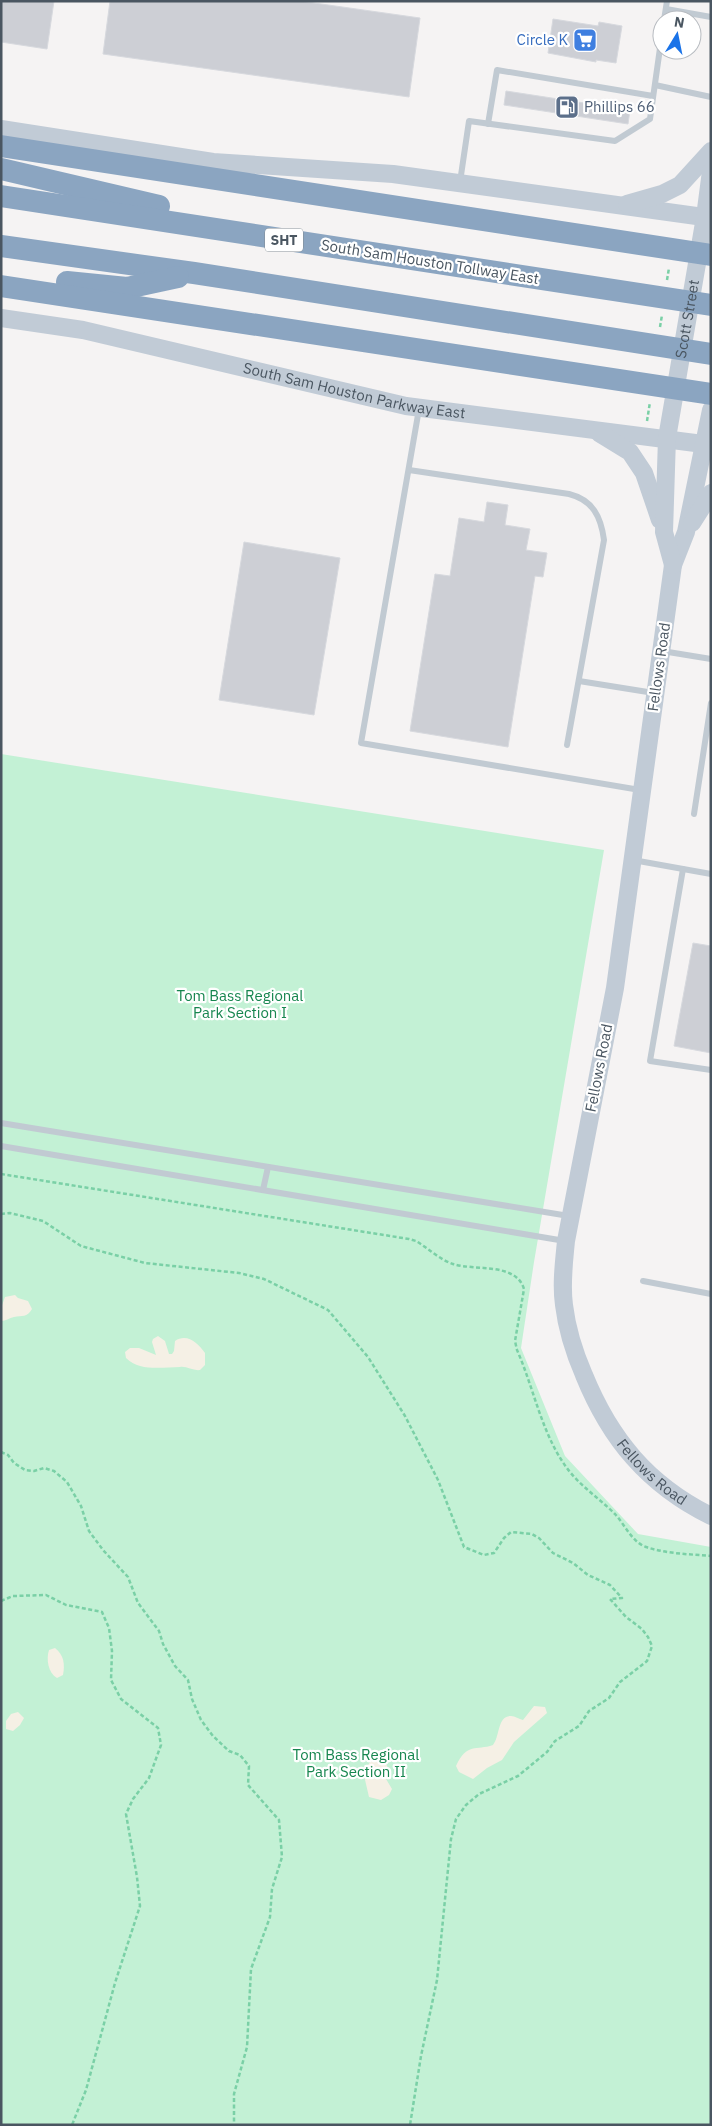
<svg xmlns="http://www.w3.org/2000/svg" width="712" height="2126" font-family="'IBM Plex Sans',sans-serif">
  <rect width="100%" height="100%" fill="#f5f3f3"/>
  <path fill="#c3f1d5" d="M 1,754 L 604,850 L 534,1262 L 521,1348 L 565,1456 L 638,1534 L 711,1547 L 711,2125 L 1,2125 Z"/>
  <g fill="#f5f0e5">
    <path d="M 15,1295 L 18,1298 L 28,1301 L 32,1309 C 27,1318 22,1315 14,1317 C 9,1318 6,1321 1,1321 L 1,1308 L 5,1297 Z"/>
    <path d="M 158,1336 L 165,1341 L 169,1354 L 172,1354 L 174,1351 L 175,1341 C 187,1333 198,1343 205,1353 L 205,1365 L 200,1370 C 193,1371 187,1366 180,1367 C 163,1367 140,1372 126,1358 L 125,1352 L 130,1348 L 139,1348 L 156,1355 L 152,1342 L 153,1339 Z"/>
    <path d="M 55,1648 C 64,1655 65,1664 63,1675 L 57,1678 C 48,1673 46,1659 49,1650 Z"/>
    <path d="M 534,1706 L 545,1707 L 547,1713 L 514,1742 L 502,1760 L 487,1768 L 473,1779 L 459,1772 L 456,1766 C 467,1742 476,1751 493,1745 C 500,1737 497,1716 511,1716 C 515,1716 519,1719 523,1720 Z"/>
    <path d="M 18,1712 L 24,1718 L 20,1725 L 13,1731 L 6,1729 L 6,1721 L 11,1714 Z"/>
    <path d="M 375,1750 L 380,1751 L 388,1768 L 386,1779 L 392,1789 L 389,1795 L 381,1800 L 369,1797 L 363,1771 L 371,1761 L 371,1754 Z"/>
  </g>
  <g fill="#cdcfd5" stroke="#d7d9de">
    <path d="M 1,1 L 54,1 L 47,49 L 1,42 Z"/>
    <path d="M 110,1 L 300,1 L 420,18 L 409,97 L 103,54 Z"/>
    <path d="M 553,19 L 598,26 L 599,22 L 622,26 L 616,63 L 596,60 L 596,62 L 548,53 Z"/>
    <path d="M 506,91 L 630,110 L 628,124 L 504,105 Z"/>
    <path d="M 487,502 L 508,505 L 505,525 L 530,529 L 526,550 L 547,553 L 543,577 L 535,576 L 508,747 L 410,731 L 435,574 L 450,576 L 459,518 L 484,522 Z"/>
    <path d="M 244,542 L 340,558 L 314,715 L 219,700 Z"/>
    <path d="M 693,943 L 711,946 L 711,1053 L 674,1046 Z"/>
  </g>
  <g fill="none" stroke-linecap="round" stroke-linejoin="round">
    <g stroke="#7ad0a6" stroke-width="2.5" stroke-dasharray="4 2.5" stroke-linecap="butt">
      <path d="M 667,280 L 669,268"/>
      <path d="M 660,327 L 662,315"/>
      <path d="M 647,421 L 650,402"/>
      <path d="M 1,1174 L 409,1239 L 416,1241 C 428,1248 440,1260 453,1264 C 474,1271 516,1262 524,1289 L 515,1341 L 517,1350 C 535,1391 542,1437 570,1472 C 583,1488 601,1500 615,1514 C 625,1525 632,1542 646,1547 C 667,1554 689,1554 711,1556"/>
      <path d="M 1,1214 L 10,1213 L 43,1221 L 81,1246 L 145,1263 L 239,1273 L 264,1279 L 328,1310 L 368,1357 L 405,1416 L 438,1480 L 464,1547 L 484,1555 L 494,1553 L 504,1538 L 511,1532 L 532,1534 L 539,1538 L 553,1553 L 573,1563 L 588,1575 L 610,1585 L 622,1598 L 610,1599 L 626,1617 L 642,1629 L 648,1637 L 652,1646 L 647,1661 L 620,1682 L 609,1698 L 589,1711 L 579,1726 L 555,1741 L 547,1752 L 518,1776 L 479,1794 L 466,1805 L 456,1819 L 451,1839 L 437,1980 L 421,2056 L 410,2125"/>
      <path d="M 1,1452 L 8,1455 L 14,1463 L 25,1470 L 34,1471 L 44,1468 L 54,1471 L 67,1482 L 81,1506 L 89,1531 L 103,1550 L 128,1577 L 138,1603 L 159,1631 L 163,1644 L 175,1666 L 188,1680 L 192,1699 L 201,1720 L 213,1736 L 229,1751 L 240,1755 L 249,1766 L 248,1785 L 279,1820 L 282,1857 L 272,1889 L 270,1917 L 251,1969 L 247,2047 L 234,2094 L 234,2125"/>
      <path d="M 1,1601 L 13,1596 L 46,1595 L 66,1605 L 102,1612 L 109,1628 L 112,1651 L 111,1680 L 121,1699 L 158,1728 L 161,1745 L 149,1778 L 133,1799 L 126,1814 L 137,1877 L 140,1906 L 115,1983 L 86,2090 L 72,2125"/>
    </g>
    <g stroke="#c1cad2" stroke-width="6">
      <path d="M 666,9 L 711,17"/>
      <path d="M 664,20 L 667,1"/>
      <path d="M 655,85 L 711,97"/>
      <path d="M 488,124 L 497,70 L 653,96"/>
      <path d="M 460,182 L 469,121 L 615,141 L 650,119 L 662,34"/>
      <path d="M 419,409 L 361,743 L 640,790"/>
      <path d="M 409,470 L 569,494 C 593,500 601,517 604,540 L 567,745"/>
      <path d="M 662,651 L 711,659"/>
      <path d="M 579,681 L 654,693"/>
      <path d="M 694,814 L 711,703"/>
      <path d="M 633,860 L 711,874"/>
      <path d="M 683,869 L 650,1061 L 711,1070"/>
      <path d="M 1,1123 L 569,1216"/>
      <path d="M 1,1146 L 565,1241"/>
      <path d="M 263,1190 L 268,1167"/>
      <path d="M 643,1281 L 711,1294"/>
    </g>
    <g stroke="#c1cbd6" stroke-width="18">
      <path d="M 1,129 L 213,162 L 393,174 L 711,218"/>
      <path d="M 627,204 L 662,194 L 680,185 L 711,151"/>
      <path id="s1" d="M 1,318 L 83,330 L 406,406 L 711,445"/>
      <path id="s2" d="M 711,410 L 686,532 L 673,565 L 615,988 L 566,1241 C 564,1262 561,1284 564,1305 C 567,1330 574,1352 584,1375 C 610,1439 648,1485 711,1516"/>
      <path d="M 599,433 L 630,452 L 644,473 L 660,520"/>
      <path d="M 692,523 L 711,493"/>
      <path id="s3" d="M 673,565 L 664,532 L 667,438 L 705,217 L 711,171"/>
    </g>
    <g stroke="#8ba5c1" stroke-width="22">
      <path d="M 1,146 L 711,255"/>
      <path d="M 1,169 L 159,206"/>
      <path d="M 1,196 L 711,305"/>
      <path d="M 1,246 L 194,273 L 711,354"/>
      <path d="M 67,282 L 127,288 L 178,277"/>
      <path d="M 1,286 L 711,394"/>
    </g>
  </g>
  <defs>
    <g id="supermarket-square" transform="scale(1.25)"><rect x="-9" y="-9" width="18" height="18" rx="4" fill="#3f7fe0" stroke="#fff"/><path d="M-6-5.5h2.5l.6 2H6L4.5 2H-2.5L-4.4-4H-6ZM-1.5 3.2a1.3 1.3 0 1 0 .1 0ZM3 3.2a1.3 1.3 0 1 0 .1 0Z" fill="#fff"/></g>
    <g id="fuel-square" transform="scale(1.25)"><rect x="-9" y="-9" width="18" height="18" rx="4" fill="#5c6f8a" stroke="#fff"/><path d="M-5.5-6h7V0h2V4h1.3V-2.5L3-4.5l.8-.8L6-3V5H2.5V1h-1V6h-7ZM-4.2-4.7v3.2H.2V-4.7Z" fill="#fff"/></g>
  </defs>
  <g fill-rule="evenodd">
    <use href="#supermarket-square" x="585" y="40"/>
    <use href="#fuel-square" x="567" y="107"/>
  </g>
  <g text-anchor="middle" stroke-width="4.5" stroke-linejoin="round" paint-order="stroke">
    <rect fill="#fff" stroke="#808990" stroke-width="1" x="265" y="228.5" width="38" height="23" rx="4"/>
    <g font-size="14" font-weight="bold" fill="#4a5661">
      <text x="284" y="245">SHT</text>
    </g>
    <g font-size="15" fill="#366cbe" stroke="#fff" text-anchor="end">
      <text x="568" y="45">Circle K</text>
    </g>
    <g font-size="15" fill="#4e5e75" stroke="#fff" text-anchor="start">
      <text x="584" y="112">Phillips 66</text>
    </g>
    <g font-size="15" fill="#4a5661" stroke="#fff">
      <text transform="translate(430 262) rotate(9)" y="5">South Sam Houston Tollway East</text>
      <text dy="5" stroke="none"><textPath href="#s3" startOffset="249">Scott Street</textPath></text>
      <text dy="5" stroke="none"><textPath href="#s1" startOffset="361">South Sam Houston Parkway East</textPath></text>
      <text transform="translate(659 667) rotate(-82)" y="5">Fellows Road</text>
      <text transform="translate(599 1068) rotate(-79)" y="5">Fellows Road</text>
      <text dy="5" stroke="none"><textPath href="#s2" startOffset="1102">Fellows Road</textPath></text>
    </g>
    <g font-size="15" fill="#17864f" stroke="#fff">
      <text x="240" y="1001">Tom Bass Regional<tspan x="240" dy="17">Park Section I</tspan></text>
      <text x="356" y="1760">Tom Bass Regional<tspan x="356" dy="17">Park Section II</tspan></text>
    </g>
  </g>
  <rect width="712" height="2126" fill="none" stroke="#4a5661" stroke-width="5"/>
  <g transform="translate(677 35) rotate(10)"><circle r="24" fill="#ffffff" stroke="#b7bbc0"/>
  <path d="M0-4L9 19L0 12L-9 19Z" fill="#1a73e8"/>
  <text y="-8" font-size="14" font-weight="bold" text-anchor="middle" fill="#4a5661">N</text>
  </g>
</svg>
